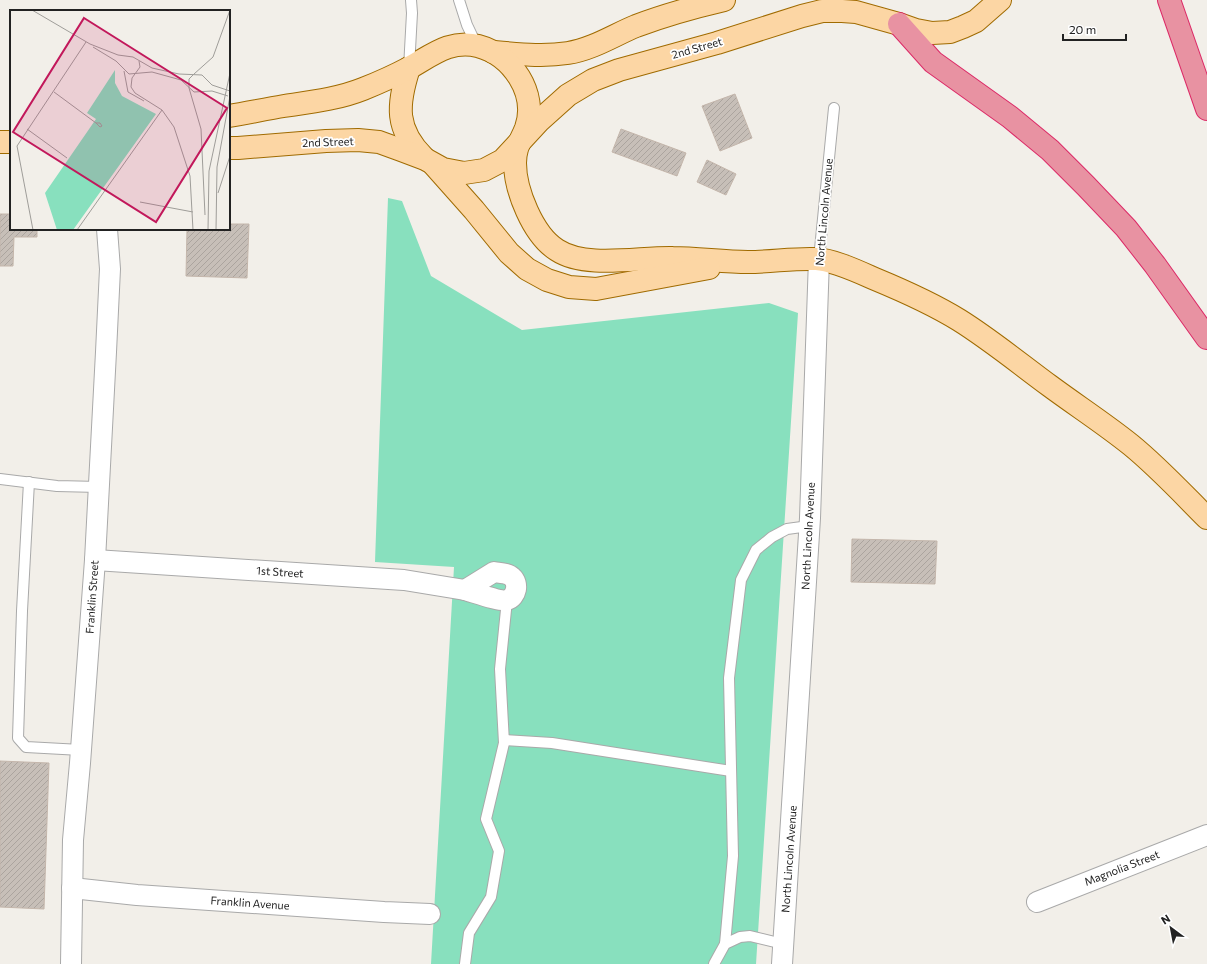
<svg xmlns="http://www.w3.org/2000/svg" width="1207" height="964" font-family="Commissioner,sans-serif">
  <defs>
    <pattern id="building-hatch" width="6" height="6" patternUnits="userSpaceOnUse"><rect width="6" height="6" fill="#c7bfb8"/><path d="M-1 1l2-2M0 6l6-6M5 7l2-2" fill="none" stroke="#aba49e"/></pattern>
  </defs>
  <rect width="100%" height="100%" fill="#f2efe9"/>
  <path fill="#88e0be" d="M 388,198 L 402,201 L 431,276 L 522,330 L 769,303 L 798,313 L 756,964 L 431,964 L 454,567 L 375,562 Z"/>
  <g fill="url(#building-hatch)" stroke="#c4b6ab">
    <path d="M 735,94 L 752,138 L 720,151 L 702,106 Z"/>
    <path d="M 621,129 L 686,153 L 677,176 L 612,152 Z"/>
    <path d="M 707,160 L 736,174 L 726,195 L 697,182 Z"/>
    <path d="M 0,214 L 11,214 L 11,229 L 37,229 L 37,237 L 14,237 L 13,266 L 0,266 Z"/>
    <path d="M 229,224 L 249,224 L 247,278 L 186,276 L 187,229 L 229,229 Z"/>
    <path d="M 852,539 L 937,541 L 935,584 L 851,582 Z"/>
    <path d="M 0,761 L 49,763 L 44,909 L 0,907 Z"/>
  </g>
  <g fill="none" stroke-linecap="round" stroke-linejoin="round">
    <g stroke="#a9a9a9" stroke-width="12">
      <g id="service">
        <path d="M 459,0 L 467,25 L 477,46"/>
        <path d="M 409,68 L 412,13 L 411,0"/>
        <path d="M 819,259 L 834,108"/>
        <path d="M 0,479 L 57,486 L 99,487"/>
        <path d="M 29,482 L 22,611 L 18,738 L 26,747 L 81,750"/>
        <path d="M 504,740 L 552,743 L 731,771"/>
        <path d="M 725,944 L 733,856 L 729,678 L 741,580 L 756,550 L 772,537 L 787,529 L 809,526"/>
        <path d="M 465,964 L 469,933 L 491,897 L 499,851 L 486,819 L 504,743 L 500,669 L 507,600"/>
        <path d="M 714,964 L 725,944 L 740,937 L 750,936 L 783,944"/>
      </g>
    </g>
    <g stroke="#a9a9a9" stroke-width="22">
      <g id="minor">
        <path d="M 95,560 L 404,580 L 465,590"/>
        <path d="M 494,572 C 500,573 508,573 512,577 C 519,583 517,597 507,600 C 500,602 473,592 465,590 Z"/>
        <path d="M 72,888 L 137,895 L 384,912 L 430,914"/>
        <path d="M 1037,902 L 1207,835"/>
        <path d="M 71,964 L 73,840 L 80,763 L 95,560 L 106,352 L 110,269 L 107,229"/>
        <path d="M 782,964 L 810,518 L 819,259"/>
      </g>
    </g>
    <g stroke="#a06b00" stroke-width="24">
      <g id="primary">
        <path d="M 493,52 C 518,54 543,57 568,53 C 593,49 614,35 636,26 C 665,15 694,7 724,0"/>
        <path d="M 409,68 C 397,105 395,129 424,158"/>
        <path d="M 229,116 C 247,113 266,109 284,106 C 311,102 338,99 363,89 C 378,83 394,76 409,68 C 431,56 450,39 478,46 C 512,55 538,93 526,128 C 521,141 515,147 515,163 C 515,190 533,235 557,250 C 586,269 639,257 673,258 C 698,258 723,262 748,262 C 771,262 794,258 816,259 C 834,260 859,272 875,279 C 904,291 933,304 959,320 C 991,340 1020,364 1050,386 C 1077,406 1105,424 1131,445 C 1158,467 1182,493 1207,518"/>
        <path d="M 0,142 L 11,142"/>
        <path d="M 229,148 L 238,148 L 326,141 L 358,140 L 379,142 L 401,150 L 425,159 L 443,169 L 464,173 L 484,170 L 503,160 L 539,121 L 568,95 L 593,80 L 619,70 L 717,43 L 802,16 L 822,11 L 842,11 L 856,12 L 899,24 L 916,30 L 932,33 L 950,32 L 963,27 L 976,21 L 1000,0"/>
        <path d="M 434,165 L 474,210 L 509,253 L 527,269 L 547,280 L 569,287 L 596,289 L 709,268"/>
      </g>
    </g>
    <g stroke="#dc2a67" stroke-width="24">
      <g id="motorway">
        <path d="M 1169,0 L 1207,109"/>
        <path d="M 899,24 L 933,62 L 1010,117 L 1050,150 L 1086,186 L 1126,228 L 1155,265 L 1207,338"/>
      </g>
    </g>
    <use href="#service" stroke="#fff" stroke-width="10"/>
    <use href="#minor" stroke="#fff" stroke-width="20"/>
    <use href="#primary" stroke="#fcd6a4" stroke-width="22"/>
    <use href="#motorway" stroke="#e892a2" stroke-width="22"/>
  </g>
  <g text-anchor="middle" stroke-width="3.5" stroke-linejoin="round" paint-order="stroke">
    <g font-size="11" fill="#222" stroke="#fff">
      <text transform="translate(697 48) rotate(-16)" y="4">2nd Street</text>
      <text transform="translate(328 142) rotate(-2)" y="4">2nd Street</text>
      <text transform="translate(824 212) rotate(-85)" y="4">North Lincoln Avenue</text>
      <text transform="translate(808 536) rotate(-87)" y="4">North Lincoln Avenue</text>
      <text transform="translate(280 572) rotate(4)" y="4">1st Street</text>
      <text transform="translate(92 597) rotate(-86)" y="4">Franklin Street</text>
      <text transform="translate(789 859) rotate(-86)" y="4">North Lincoln Avenue</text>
      <text transform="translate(1122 868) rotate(-21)" y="4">Magnolia Street</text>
      <text transform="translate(250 903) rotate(4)" y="4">Franklin Avenue</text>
    </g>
  </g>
  <g transform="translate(10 10)">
    <rect width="220" height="220" fill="#f2efe9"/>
    <path d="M 105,60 L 105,73 L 112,86 L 146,104 L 63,220 L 47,220 L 35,183 L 86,109 L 77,103 Z" fill="#88e0be"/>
    <path fill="none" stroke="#9f9d99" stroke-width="1" d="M 22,0 L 80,34 L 108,45 L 123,47 L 142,58 L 169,64 L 192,65 L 202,75 L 220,81M 83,37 L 106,51 L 119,64 L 142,62 L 171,70 L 184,82 L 202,81 L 218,86M 129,51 L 130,57 L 122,68 L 121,77 L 125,83 L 152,100 L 164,117 L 180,166 L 183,220M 114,61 L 118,82 L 134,91M 184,64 L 203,47 L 220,0M 179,78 L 179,69 L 184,64M 179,78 L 191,119 L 195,205M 44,82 L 86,113M 86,113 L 90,113 L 92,116 L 90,117 ZM 17,119 L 57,148M 208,183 L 220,146M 130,192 L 183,202M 23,220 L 7,136 L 76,32M 67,220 L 152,100M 198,220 L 199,161 L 220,63M 206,220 L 207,157 L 220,86"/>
    <path fill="#c2185b" fill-opacity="0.15" stroke="#c2185b" stroke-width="2" d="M 74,8 L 217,98 L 146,212 L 3,122 Z"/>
    <rect width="220" height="220" fill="none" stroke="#222" stroke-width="2"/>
  </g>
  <g transform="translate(1171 928) rotate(328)" stroke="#ffffff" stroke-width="3" paint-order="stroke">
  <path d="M0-3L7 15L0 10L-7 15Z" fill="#222222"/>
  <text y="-6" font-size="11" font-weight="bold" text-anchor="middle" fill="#222222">N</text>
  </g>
  <path d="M1063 34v6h63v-6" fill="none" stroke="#222222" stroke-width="2"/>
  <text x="1069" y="34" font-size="12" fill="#222222" stroke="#ffffff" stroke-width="3" paint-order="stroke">20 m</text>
</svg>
